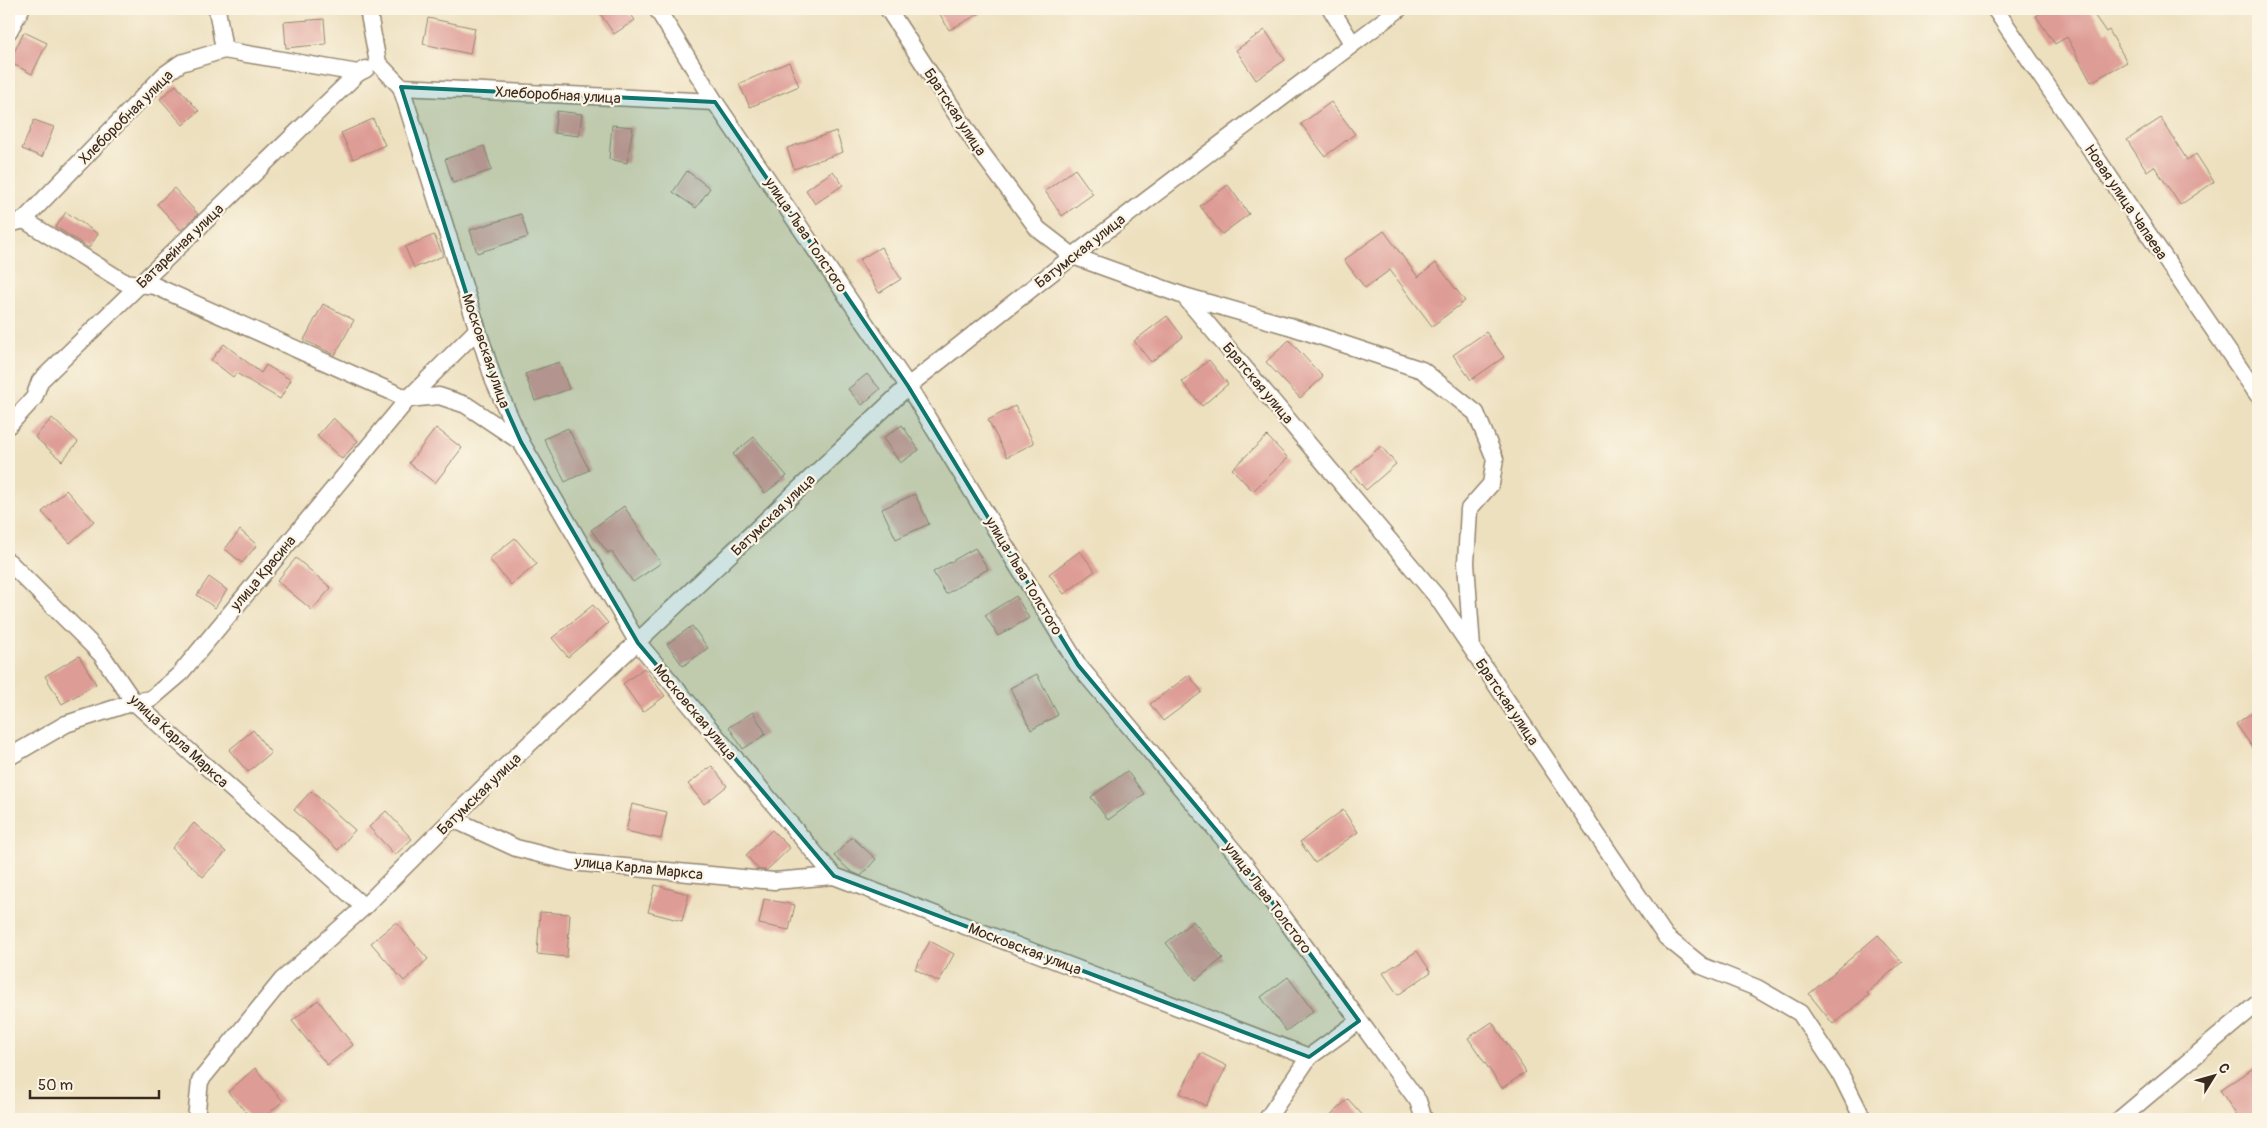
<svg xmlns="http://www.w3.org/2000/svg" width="2267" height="1128" font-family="Pangolin,sans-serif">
  <rect width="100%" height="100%" fill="#fcf5e5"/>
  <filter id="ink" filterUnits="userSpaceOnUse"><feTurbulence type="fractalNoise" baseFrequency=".02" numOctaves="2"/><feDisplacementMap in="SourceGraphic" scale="10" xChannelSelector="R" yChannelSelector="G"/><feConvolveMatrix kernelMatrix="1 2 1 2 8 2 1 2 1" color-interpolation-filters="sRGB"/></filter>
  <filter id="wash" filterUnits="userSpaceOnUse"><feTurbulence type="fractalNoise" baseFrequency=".0096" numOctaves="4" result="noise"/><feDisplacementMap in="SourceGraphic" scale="20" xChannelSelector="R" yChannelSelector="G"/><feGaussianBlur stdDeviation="1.12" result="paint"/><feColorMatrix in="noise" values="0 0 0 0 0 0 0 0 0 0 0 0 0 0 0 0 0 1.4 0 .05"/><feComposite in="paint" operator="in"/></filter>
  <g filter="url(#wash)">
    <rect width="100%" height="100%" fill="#ede0bf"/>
    <g id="blocks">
      <g fill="#de9c96">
        <path d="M 597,9 L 627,9 L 635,20 L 614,34 Z"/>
        <path d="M 937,9 L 988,9 L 949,30 Z"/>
        <path d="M 2047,9 L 2090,9 L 2106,32 L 2109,30 L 2127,62 L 2091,82 L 2067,37 L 2055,44 L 2036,16 Z"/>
        <path d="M 428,18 L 475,28 L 470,54 L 423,44 Z"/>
        <path d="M 324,19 L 326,44 L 286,48 L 284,22 Z"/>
        <path d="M 1265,30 L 1285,60 L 1256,80 L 1236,50 Z"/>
        <path d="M 24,32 L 47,43 L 32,74 L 9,62 Z"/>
        <path d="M 789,62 L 799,86 L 750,107 L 739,84 Z"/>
        <path d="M 176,85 L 199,111 L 183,125 L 160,99 Z"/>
        <path d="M 1331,102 L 1355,134 L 1325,156 L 1301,124 Z"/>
        <path d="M 557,111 L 582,114 L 579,136 L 554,133 Z"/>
        <path d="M 2161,118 L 2187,160 L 2196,154 L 2214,182 L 2180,205 L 2154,166 L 2147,171 L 2127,140 Z"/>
        <path d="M 373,119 L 385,145 L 353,159 L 341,133 Z"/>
        <path d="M 34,120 L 54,127 L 42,157 L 22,149 Z"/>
        <path d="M 612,125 L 633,127 L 627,163 L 609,159 Z"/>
        <path d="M 836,131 L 843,152 L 794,169 L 787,148 Z"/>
        <path d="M 484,146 L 492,170 L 453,183 L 445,159 Z"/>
        <path d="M 1075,169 L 1093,194 L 1062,216 L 1045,191 Z"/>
        <path d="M 687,171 L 710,188 L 696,208 L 673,192 Z"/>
        <path d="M 833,171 L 843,185 L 815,204 L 806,190 Z"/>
        <path d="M 1228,185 L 1249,214 L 1222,234 L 1200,206 Z"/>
        <path d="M 174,188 L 198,214 L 181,230 L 157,204 Z"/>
        <path d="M 66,212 L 98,234 L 89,248 L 56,227 Z"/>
        <path d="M 521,214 L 528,237 L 477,253 L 470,230 Z"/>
        <path d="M 1384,231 L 1418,277 L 1436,263 L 1465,301 L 1432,326 L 1390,270 L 1365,288 L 1344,260 Z"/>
        <path d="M 434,235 L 443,256 L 414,268 L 405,247 Z"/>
        <path d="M 881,247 L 901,279 L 879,293 L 859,260 Z"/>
        <path d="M 323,304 L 354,320 L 335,355 L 304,340 Z"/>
        <path d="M 1167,316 L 1183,337 L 1151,362 L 1134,341 Z"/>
        <path d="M 1486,332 L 1504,357 L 1471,380 L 1453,355 Z"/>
        <path d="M 1289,340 L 1323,377 L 1300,398 L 1266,362 Z"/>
        <path d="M 224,344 L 261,373 L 266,365 L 291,380 L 280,399 L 236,373 L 233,377 L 211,360 Z"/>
        <path d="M 1209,360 L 1228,384 L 1202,406 L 1182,382 Z"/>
        <path d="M 559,362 L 569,389 L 535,401 L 525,374 Z"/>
        <path d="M 867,374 L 880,389 L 862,405 L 848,389 Z"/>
        <path d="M 1015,406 L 1034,443 L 1007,457 L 988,420 Z"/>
        <path d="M 52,418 L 78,442 L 62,461 L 35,437 Z"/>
        <path d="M 333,418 L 358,441 L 342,459 L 317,436 Z"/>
        <path d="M 902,425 L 919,450 L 900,463 L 883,438 Z"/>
        <path d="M 436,428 L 462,448 L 435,483 L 409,463 Z"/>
        <path d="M 568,428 L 589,470 L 565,482 L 544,439 Z"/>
        <path d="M 1267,436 L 1288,458 L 1253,491 L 1232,469 Z"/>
        <path d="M 754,437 L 787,476 L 765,493 L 733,454 Z"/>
        <path d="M 1381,446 L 1396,464 L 1366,490 L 1351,472 Z"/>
        <path d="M 66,490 L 94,521 L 70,543 L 42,512 Z"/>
        <path d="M 915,494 L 929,524 L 896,539 L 882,509 Z"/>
        <path d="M 624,506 L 661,563 L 633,582 L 611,551 L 608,553 L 591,530 Z"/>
        <path d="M 240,530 L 257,545 L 242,563 L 225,549 Z"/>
        <path d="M 515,538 L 537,564 L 511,585 L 489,559 Z"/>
        <path d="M 975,548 L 988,569 L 946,594 L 933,572 Z"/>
        <path d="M 1080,551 L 1095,571 L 1064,594 L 1049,574 Z"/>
        <path d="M 296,558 L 331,588 L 312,610 L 277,581 Z"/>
        <path d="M 209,577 L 227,590 L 215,608 L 197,595 Z"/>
        <path d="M 1016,596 L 1029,618 L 998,636 L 985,615 Z"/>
        <path d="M 593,605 L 608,623 L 568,657 L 552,638 Z"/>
        <path d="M 692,626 L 708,648 L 683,666 L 667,644 Z"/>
        <path d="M 79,656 L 96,684 L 62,704 L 45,676 Z"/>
        <path d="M 644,668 L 665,696 L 643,712 L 623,684 Z"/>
        <path d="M 1037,674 L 1058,715 L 1031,730 L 1010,688 Z"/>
        <path d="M 1189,675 L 1202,692 L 1163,721 L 1150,704 Z"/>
        <path d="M 2258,708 L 2258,755 L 2236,724 Z"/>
        <path d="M 753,712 L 766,734 L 743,749 L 729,727 Z"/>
        <path d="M 253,730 L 271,753 L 248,772 L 229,750 Z"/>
        <path d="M 712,766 L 727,786 L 704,804 L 688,784 Z"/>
        <path d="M 1127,771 L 1144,794 L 1108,820 L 1091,797 Z"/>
        <path d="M 311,791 L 355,830 L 338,850 L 294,810 Z"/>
        <path d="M 632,804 L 667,812 L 661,839 L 626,831 Z"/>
        <path d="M 1343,810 L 1358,832 L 1315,863 L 1300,842 Z"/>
        <path d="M 386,811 L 412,839 L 395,855 L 369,827 Z"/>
        <path d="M 194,823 L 226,852 L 203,877 L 172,848 Z"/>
        <path d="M 772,830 L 790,848 L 767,870 L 759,870 L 746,855 Z"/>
        <path d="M 852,837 L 876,859 L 861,876 L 850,871 L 834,856 Z"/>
        <path d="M 655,885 L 689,894 L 682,921 L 648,912 Z"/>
        <path d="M 764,899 L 795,905 L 789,930 L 759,924 Z"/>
        <path d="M 540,912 L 570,914 L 567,957 L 537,954 Z"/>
        <path d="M 1193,921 L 1223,958 L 1196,980 L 1166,943 Z"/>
        <path d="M 396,922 L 428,959 L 404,981 L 371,943 Z"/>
        <path d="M 1878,935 L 1902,962 L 1867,993 L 1869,995 L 1833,1024 L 1809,994 Z"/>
        <path d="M 930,941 L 954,954 L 939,982 L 915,969 Z"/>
        <path d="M 1417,951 L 1431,972 L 1398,995 L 1383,973 Z"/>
        <path d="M 1288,977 L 1313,1011 L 1286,1031 L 1261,997 Z"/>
        <path d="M 318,1000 L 353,1045 L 327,1065 L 292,1021 Z"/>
        <path d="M 1492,1022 L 1526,1072 L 1502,1088 L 1468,1038 Z"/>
        <path d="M 1201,1053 L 1227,1066 L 1206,1106 L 1180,1093 Z"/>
        <path d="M 2258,1065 L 2258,1116 L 2253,1119 L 2239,1119 L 2220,1090 Z"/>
        <path d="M 255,1068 L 283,1101 L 262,1119 L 252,1119 L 228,1092 Z"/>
        <path d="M 1348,1099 L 1366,1119 L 1326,1119 Z"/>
      </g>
    </g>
  </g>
  <g filter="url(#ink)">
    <use href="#blocks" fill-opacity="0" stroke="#94856e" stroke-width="1"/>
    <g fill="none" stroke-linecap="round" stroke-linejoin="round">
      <g stroke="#94856e" stroke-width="19">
        <g id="street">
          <path d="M 217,9 L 224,50"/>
          <path d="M 368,9 L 378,63 L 401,87 L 494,381 L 521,442 L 638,643 L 834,876 L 1309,1057 L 1359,1021"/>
          <path d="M 657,9 L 715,102 L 908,386 L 1078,665 L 1243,862 L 1418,1101 L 1424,1119"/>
          <path d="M 888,9 L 981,152 L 1038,229 L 1073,256 L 1184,296 L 1437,597 L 1666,937 L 1702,966 L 1757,988 L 1800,1013 L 1841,1075 L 1863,1119"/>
          <path d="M 1331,9 L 1352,43"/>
          <path d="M 1995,9 L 2258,395"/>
          <path d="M 9,31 L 21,9"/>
          <path d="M 401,87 L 715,102"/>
          <path d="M 24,220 L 124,282 L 155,286 L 408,399 L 439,396 L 466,405 L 521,442"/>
          <path d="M 9,224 L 24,220 L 164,75 L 181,63 L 224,50 L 358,73 L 366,69"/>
          <path d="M 1184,296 L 1289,326 L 1422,370 L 1476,413 L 1495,459 L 1491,484 L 1469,509 L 1466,563 L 1472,648"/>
          <path d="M 9,425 L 34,398 L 40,381 L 358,73"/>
          <path d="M 9,562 L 101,654 L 134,702 L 364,907"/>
          <path d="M 9,757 L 66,724 L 134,702 L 151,699 L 179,675 L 408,399 L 477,330"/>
          <path d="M 453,819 L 516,848 L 571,862 L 774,881 L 834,876"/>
          <path d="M 196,1119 L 200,1081 L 282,980 L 364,907 L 491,780 L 908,386 L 1073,256 L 1399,9"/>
          <path d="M 1267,1119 L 1309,1057"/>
          <path d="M 2120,1119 L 2258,1003"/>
        </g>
      </g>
      <use href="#street" stroke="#fff" stroke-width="16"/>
    </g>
  </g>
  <path fill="#0f766e" fill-opacity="0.2" stroke="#0f766e" stroke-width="4" stroke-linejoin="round" d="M 401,87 L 715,102 L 908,386 L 1078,665 L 1243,862 L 1359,1021 L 1309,1057 L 834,876 L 638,643 L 521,442 L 494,381 Z"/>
  <g text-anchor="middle" stroke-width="4.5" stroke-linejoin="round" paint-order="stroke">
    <g font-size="15" fill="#3b2a1e" stroke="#fcf5e5">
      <text transform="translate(558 95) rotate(3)" y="5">Хлеборобная улица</text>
      <text transform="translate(955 112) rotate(57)" y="5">Братская улица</text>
      <text transform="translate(126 117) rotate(-45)" y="5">Хлеборобная улица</text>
      <text transform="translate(2126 202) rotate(56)" y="5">Новая улица Чапаева</text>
      <text transform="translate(806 235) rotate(56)" y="5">улица Льва Толстого</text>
      <text transform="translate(180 246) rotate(-44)" y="5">Батарейная улица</text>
      <text transform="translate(1080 251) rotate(-38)" y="5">Батумская улица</text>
      <text transform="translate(486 351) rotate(71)" y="5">Московская улица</text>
      <text transform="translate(1258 383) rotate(50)" y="5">Братская улица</text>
      <text transform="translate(773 515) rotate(-44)" y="5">Батумская улица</text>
      <text transform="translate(263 573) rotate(-50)" y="5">улица Красина</text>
      <text transform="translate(1024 576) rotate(59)" y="5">улица Льва Толстого</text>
      <text transform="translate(1507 702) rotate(56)" y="5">Братская улица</text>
      <text transform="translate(695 712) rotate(50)" y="5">Московская улица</text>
      <text transform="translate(179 741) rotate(43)" y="5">улица Карла Маркса</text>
      <text transform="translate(479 794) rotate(-44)" y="5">Батумская улица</text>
      <text transform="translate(639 868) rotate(6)" y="5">улица Карла Маркса</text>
      <text transform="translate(1268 898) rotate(53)" y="5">улица Льва Толстого</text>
      <text transform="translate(1025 949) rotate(21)" y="5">Московская улица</text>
    </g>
  </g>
  <rect width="2267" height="1128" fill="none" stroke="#fcf5e5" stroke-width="30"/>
  <g transform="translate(2214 1076) rotate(53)" stroke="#fcf5e5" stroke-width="4" paint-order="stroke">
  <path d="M0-4L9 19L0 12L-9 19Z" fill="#3b2a1e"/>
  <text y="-8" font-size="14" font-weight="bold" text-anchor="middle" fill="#3b2a1e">С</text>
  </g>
  <path d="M30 1090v8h129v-8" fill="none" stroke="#3b2a1e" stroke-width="2.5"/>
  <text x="38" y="1090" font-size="15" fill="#3b2a1e" stroke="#fcf5e5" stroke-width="4" paint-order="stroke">50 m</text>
</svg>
